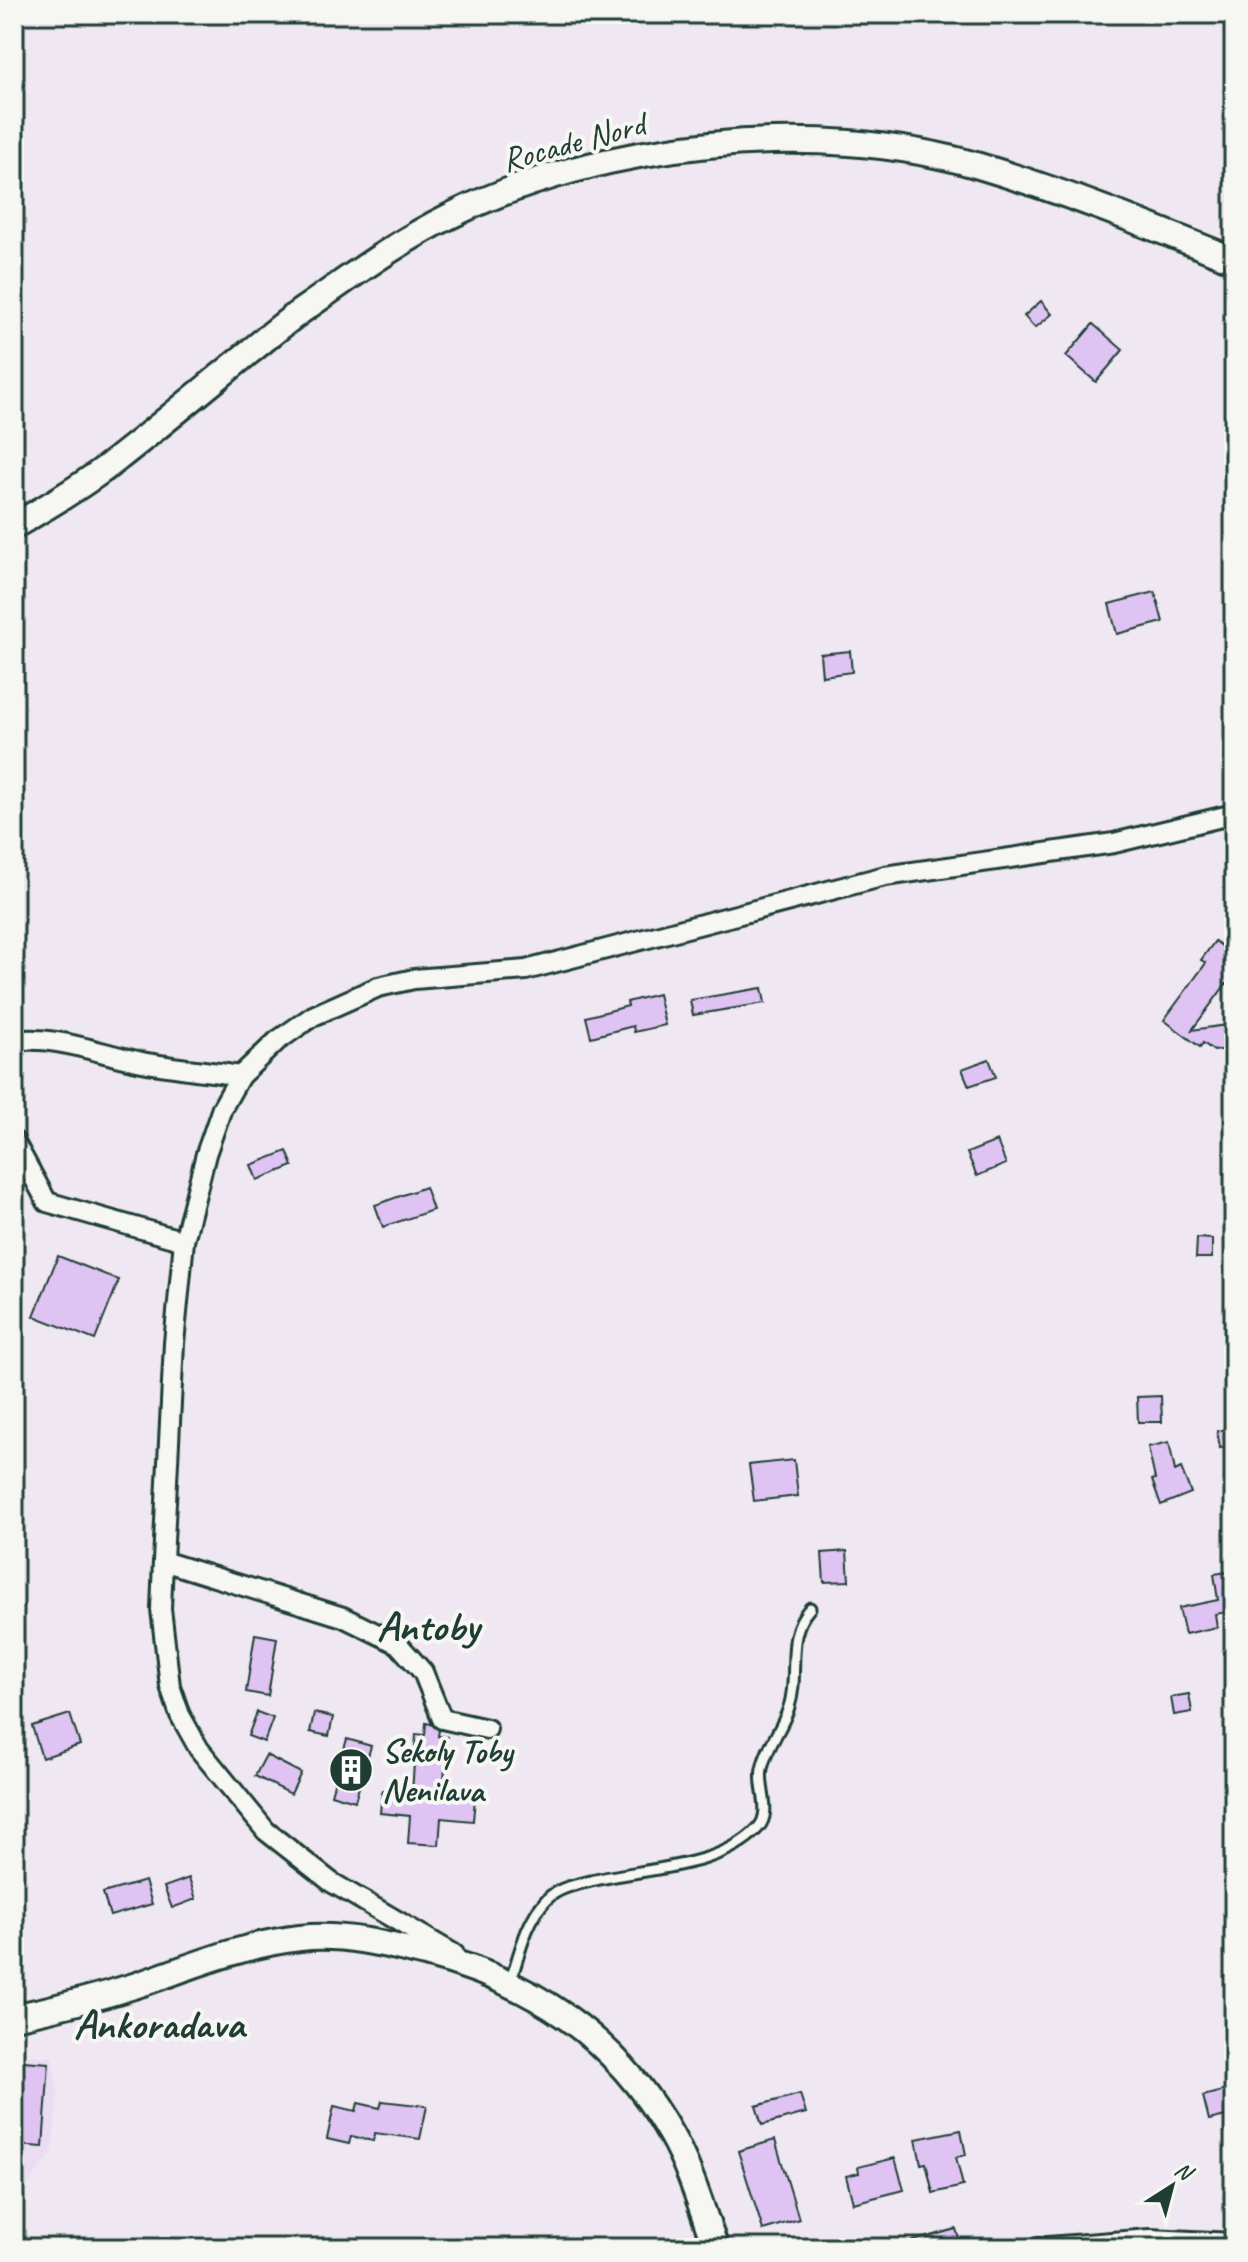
<svg xmlns="http://www.w3.org/2000/svg" width="1248" height="2262" font-family="Caveat,sans-serif">
  <rect width="100%" height="100%" fill="#efe7f2"/>
  <filter id="ink" filterUnits="userSpaceOnUse"><feTurbulence type="fractalNoise" baseFrequency=".0125" numOctaves="2"/><feDisplacementMap in="SourceGraphic" scale="16" xChannelSelector="R" yChannelSelector="G"/><feConvolveMatrix kernelMatrix="1 2 1 2 8 2 1 2 1" color-interpolation-filters="sRGB"/></filter>
  <g filter="url(#ink)">
    <path fill="#eadcf2" d="M 14,2054 L 52,2057 L 58,2092 L 52,2153 L 14,2203 Z"/>
    <g fill="#dfc4f3" stroke="#1f3d34" stroke-width="2">
      <path d="M 1041,301 L 1052,314 L 1035,328 L 1024,316 Z"/>
      <path d="M 1093,324 L 1123,350 L 1096,382 L 1066,356 Z"/>
      <path d="M 1155,592 L 1163,622 L 1117,634 L 1109,604 Z"/>
      <path d="M 850,651 L 852,672 L 822,676 L 820,654 Z"/>
      <path d="M 1215,941 L 1234,955 L 1234,983 L 1226,984 L 1192,1030 L 1234,1024 L 1234,1048 L 1214,1051 L 1203,1043 L 1200,1047 L 1164,1020 L 1206,963 L 1201,960 Z"/>
      <path d="M 762,988 L 765,1003 L 693,1015 L 690,1000 Z"/>
      <path d="M 658,994 L 665,1025 L 634,1032 L 633,1026 L 591,1037 L 586,1017 L 628,1006 L 627,1002 Z"/>
      <path d="M 989,1059 L 996,1077 L 969,1086 L 962,1069 Z"/>
      <path d="M 997,1141 L 1006,1164 L 977,1176 L 967,1153 Z"/>
      <path d="M 287,1151 L 293,1166 L 257,1180 L 251,1165 Z"/>
      <path d="M 425,1187 L 433,1210 L 383,1227 L 375,1205 Z"/>
      <path d="M 1197,1238 L 1212,1239 L 1212,1258 L 1196,1258 Z"/>
      <path d="M 58,1256 L 119,1280 L 95,1340 L 34,1316 Z"/>
      <path d="M 1161,1396 L 1162,1422 L 1138,1422 L 1137,1397 Z"/>
      <path d="M 1234,1427 L 1234,1446 L 1220,1448 L 1217,1431 Z"/>
      <path d="M 1169,1442 L 1175,1471 L 1181,1468 L 1191,1493 L 1161,1505 L 1152,1480 L 1155,1479 L 1148,1447 Z"/>
      <path d="M 794,1460 L 798,1496 L 754,1501 L 749,1465 Z"/>
      <path d="M 847,1551 L 849,1581 L 824,1582 L 822,1553 Z"/>
      <path d="M 1234,1571 L 1234,1611 L 1215,1614 L 1217,1627 L 1185,1634 L 1179,1608 L 1218,1600 L 1214,1574 Z"/>
      <path d="M 255,1634 L 277,1638 L 268,1696 L 246,1692 Z"/>
      <path d="M 1189,1694 L 1192,1712 L 1174,1715 L 1171,1697 Z"/>
      <path d="M 257,1712 L 273,1718 L 264,1742 L 248,1736 Z"/>
      <path d="M 314,1713 L 333,1717 L 329,1736 L 310,1732 Z"/>
      <path d="M 70,1714 L 80,1745 L 42,1758 L 32,1726 Z"/>
      <path d="M 426,1723 L 431,1724 L 439,1730 L 438,1736 L 447,1737 L 443,1796 L 475,1798 L 473,1821 L 441,1818 L 439,1845 L 408,1843 L 410,1816 L 380,1813 L 382,1791 L 412,1793 L 416,1734 L 425,1735 Z"/>
      <path d="M 347,1739 L 371,1746 L 355,1801 L 331,1794 Z"/>
      <path d="M 266,1755 L 301,1773 L 291,1794 L 255,1776 Z"/>
      <path d="M 189,1878 L 196,1899 L 172,1908 L 164,1887 Z"/>
      <path d="M 145,1881 L 152,1904 L 110,1916 L 103,1893 Z"/>
      <path d="M 23,2061 L 49,2063 L 43,2147 L 17,2145 Z"/>
      <path d="M 1234,2088 L 1234,2114 L 1209,2120 L 1203,2096 Z"/>
      <path d="M 800,2094 L 806,2113 L 762,2125 L 756,2106 Z"/>
      <path d="M 382,2101 L 427,2106 L 420,2139 L 375,2133 L 373,2141 L 351,2136 L 349,2144 L 327,2139 L 334,2106 L 356,2111 L 358,2103 L 380,2108 Z"/>
      <path d="M 961,2130 L 966,2155 L 956,2157 L 963,2186 L 933,2193 L 926,2163 L 921,2164 L 916,2139 Z"/>
      <path d="M 775,2140 L 799,2219 L 763,2230 L 738,2151 Z"/>
      <path d="M 895,2158 L 904,2190 L 853,2203 L 846,2176 L 859,2173 L 858,2167 Z"/>
      <path d="M 956,2229 L 961,2246 L 953,2248 L 903,2248 L 902,2244 Z"/>
    </g>
    <g fill="none" stroke-linecap="round" stroke-linejoin="round">
      <g stroke="#1f3d34" stroke-width="15">
        <path id="lane" d="M 510,1983 C 519,1955 526,1920 547,1899 C 559,1887 576,1885 591,1881 C 642,1868 720,1869 758,1828 C 773,1812 758,1787 762,1769 C 766,1747 783,1728 789,1707 C 800,1674 784,1636 810,1608"/>
      </g>
      <g stroke="#1f3d34" stroke-width="24">
        <g id="street">
          <path d="M 14,1041 C 57,1035 100,1054 142,1062 C 174,1068 208,1071 240,1076"/>
          <path d="M 14,1141 L 47,1202 L 184,1241"/>
          <path d="M 163,1561 L 343,1617 L 398,1644 L 423,1672 L 442,1719 L 487,1729"/>
          <path d="M 454,1954 L 331,1882 L 266,1831 L 199,1749 L 180,1715 L 170,1686 L 161,1609 L 163,1561 L 174,1343 L 184,1241 L 206,1154 L 222,1108 L 240,1076 L 277,1041 L 313,1016 L 378,987 L 414,979 L 526,970 L 885,876 L 1114,843 L 1234,814"/>
          <path d="M 1035,2248 L 1150,2239 L 1234,2243"/>
        </g>
      </g>
      <g stroke="#1f3d34" stroke-width="30">
        <g id="secondary">
          <path d="M 14,526 C 49,506 84,485 116,460 C 161,425 204,389 248,353 C 267,338 286,321 307,307 C 353,275 399,241 450,216 C 601,141 817,118 979,166 C 1066,192 1150,226 1234,260"/>
          <path d="M 14,2017 C 56,2008 96,1998 137,1985 C 190,1967 244,1944 300,1938 C 341,1933 386,1944 425,1954 C 533,1982 616,2037 671,2135 C 691,2170 702,2211 716,2248"/>
        </g>
      </g>
      <use href="#lane" stroke="#f6f6f2" stroke-width="9"/>
      <use href="#street" stroke="#f6f6f2" stroke-width="18"/>
      <use href="#secondary" stroke="#f6f6f2" stroke-width="24"/>
    </g>
  </g>
  <defs>
    <g id="building-disc" transform="scale(2.3)"><circle r="9.5" fill="#1f3d34" stroke="#f6f6f2"/><path d="M-4-6H4V6H1V3H-1V6H-4ZM-2.5-4.3h1.7v1.8h-1.7ZM.8-4.3h1.7v1.8H.8ZM-2.5-1h1.7V.8h-1.7ZM.8-1h1.7V.8H.8Z" fill="#fff"/></g>
  </defs>
  <g fill-rule="evenodd">
    <use href="#building-disc" x="351" y="1770"/>
  </g>
  <g text-anchor="middle" stroke-width="8" stroke-linejoin="round" paint-order="stroke">
    <g font-size="34" fill="#1f3d34" stroke="#f6f6f2">
      <text transform="translate(573 141) rotate(-15)" y="12">Rocade Nord</text>
    </g>
    <g font-size="34" font-weight="bold" fill="#1f3d34" stroke="#f6f6f2" text-anchor="start">
      <text x="382" y="1762">Sekoly Toby<tspan x="382" dy="39">Nenilava</tspan></text>
    </g>
    <g font-size="42" font-weight="bold" fill="#1f3d34" stroke="#f6f6f2">
      <text x="428" y="1640">Antoby</text>
      <text x="159" y="2038">Ankoradava</text>
    </g>
  </g>
  <rect width="1248" height="2262" fill="none" stroke="#f6f6f2" stroke-width="48"/>
  <rect x="24" y="24" width="1200" height="2214" fill="none" stroke="#1f3d34" stroke-width="3" filter="url(#ink)"/>
  <g transform="translate(1172 2186) rotate(36)" stroke="#f6f6f2" stroke-width="6" paint-order="stroke">
  <path d="M0-6L14 30L0 20L-14 30Z" fill="#1f3d34"/>
  <text y="-12" font-size="22" font-weight="bold" text-anchor="middle" fill="#1f3d34">N</text>
  </g>
</svg>
